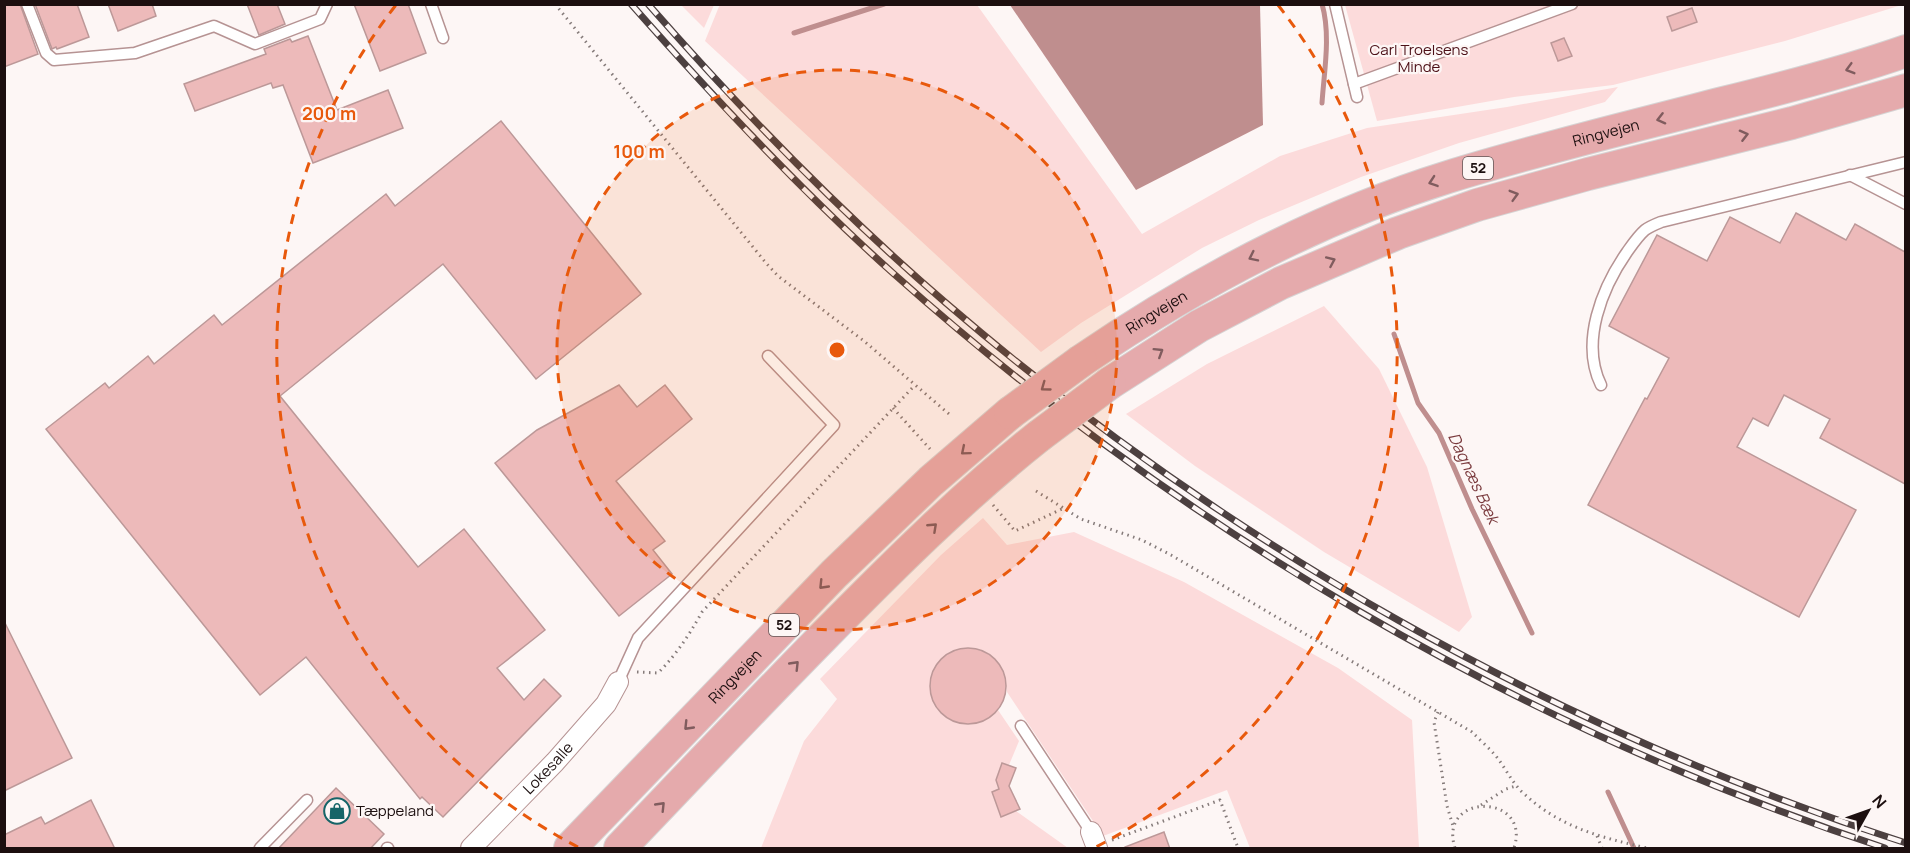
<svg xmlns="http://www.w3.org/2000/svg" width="1910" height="853" font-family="Manrope,sans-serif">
  <rect width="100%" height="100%" fill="#fdf6f5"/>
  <g fill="#fcdbdb">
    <path d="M 720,4 L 977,5 L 1142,234 L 1280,156 L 1367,128 L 1507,107 L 1618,87 L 1605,102 L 1459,143 L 1361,177 L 1259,220 L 1202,248 L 1081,323 L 1041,352 L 705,41 Z"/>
    <path d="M 1905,4 L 1785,41 L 1613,85 L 1514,97 L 1377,121 L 1345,5 Z"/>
    <path d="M 681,5 L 714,5 L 704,28 Z"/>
    <path d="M 1324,306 L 1379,369 L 1427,467 L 1472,617 L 1459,632 L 1324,552 L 1195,466 L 1126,414 L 1207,364 Z"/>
    <path d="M 983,518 L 1007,545 L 1074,532 L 1184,582 L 1338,668 L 1412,720 L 1419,848 L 1250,848 L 1227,790 L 1103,836 L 1007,692 C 997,615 910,654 934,702 C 939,712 947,719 957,722 C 973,728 987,721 998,710 L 1019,741 L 1009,765 L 1002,763 L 996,780 L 999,789 L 992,792 L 1001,817 L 1016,811 L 1068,848 L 761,848 L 804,741 L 837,699 L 820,679 L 941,555 Z"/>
  </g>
  <path fill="#bf8e8e" d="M 1010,5 L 1260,5 L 1263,125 L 1136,190 Z"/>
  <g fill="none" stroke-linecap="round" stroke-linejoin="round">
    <g stroke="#bf8e8e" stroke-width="5">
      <path d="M 794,33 L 884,4"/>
      <path d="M 1322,103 C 1324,72 1331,35 1322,4"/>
      <path d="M 1394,334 L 1418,403 L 1439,433 L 1472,509 L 1532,633"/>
      <path d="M 1608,792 L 1634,848"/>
    </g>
  </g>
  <g fill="#edbaba" stroke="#bc9898" stroke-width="1.5">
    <path d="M 4,4 L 20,4 L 38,54 L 4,67 Z"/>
    <path d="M 35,4 L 77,4 L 89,37 L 57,49 L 56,47 L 52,49 Z"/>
    <path d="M 108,4 L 152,4 L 156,16 L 118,31 Z"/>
    <path d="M 247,4 L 277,4 L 285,24 L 259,35 Z"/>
    <path d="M 354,4 L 408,4 L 426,53 L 380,71 Z"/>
    <path d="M 1692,8 L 1697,22 L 1672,31 L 1667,17 Z"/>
    <path d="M 308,36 L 337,110 L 388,90 L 403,128 L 313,163 L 283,85 L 273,88 L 271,83 L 195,111 L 184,84 L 266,54 L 264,49 L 290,39 L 292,42 Z"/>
    <path d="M 1564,38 L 1572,56 L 1558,61 L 1551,43 Z"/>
    <path d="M 501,121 L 641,294 L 536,379 L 443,264 L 280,396 L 418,567 L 464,529 L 545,630 L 497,668 L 524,700 L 544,679 L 561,696 L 443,817 L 422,797 L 420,799 L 306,657 L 260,695 L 46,429 L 105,383 L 109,388 L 148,356 L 154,364 L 214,315 L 222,325 L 386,194 L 395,206 Z"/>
    <path d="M 1796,213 L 1846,240 L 1855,224 L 1905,252 L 1905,484 L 1820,438 L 1830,419 L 1784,395 L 1768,426 L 1753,418 L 1737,447 L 1856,510 L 1799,617 L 1588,505 L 1645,398 L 1647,399 L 1669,358 L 1609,326 L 1657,235 L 1707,261 L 1730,217 L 1780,243 Z"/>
    <path d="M 619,385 L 637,407 L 665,385 L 692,419 L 616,481 L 665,541 L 653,550 L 672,574 L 619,616 L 495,463 L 537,430 Z"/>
    <path d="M 4,621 L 72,758 L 4,791 Z"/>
    <circle cx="968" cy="686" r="38"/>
    <path d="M 1002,763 L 1016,768 L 1009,786 L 1020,809 L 1001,817 L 992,792 L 999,789 L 996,780 Z"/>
    <path d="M 336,788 L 384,834 L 370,849 L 278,849 Z"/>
    <path d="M 91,800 L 115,849 L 4,849 L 4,835 L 41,817 L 45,824 Z"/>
    <path d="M 1164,832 L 1170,849 L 1125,849 L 1125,847 Z"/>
  </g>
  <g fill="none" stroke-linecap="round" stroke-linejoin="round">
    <g stroke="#b69393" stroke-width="13">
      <g id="lane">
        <path d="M 27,4 L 46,53 L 54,60 L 135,53 L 214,26 L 255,44 L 320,19 L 327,4"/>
        <path d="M 431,4 L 443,38"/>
        <path d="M 1335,4 L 1357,97"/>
        <path d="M 1354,84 L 1572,4"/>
        <path d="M 1850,175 L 1906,204"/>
        <path d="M 1601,385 C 1580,342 1602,288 1627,252 C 1632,245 1638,236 1645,230 C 1649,227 1656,224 1661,222 L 1906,162"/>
        <path d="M 618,682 L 638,638 L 834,425 L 768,356"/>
        <path d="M 1021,726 L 1091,832"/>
        <path d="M 260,848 L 307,800"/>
        <path d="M 387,848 L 388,848"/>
      </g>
    </g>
    <g stroke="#b69393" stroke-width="22">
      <g id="street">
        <path d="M 1091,832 L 1097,848"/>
        <path id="s1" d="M 471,848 L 555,762 L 606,704 L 618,682"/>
      </g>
    </g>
    <g stroke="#d6d4d4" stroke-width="34">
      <g id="primary">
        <path id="s2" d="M 1081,361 C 1194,284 1316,218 1448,177 C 1538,149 1631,127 1723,103 C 1784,88 1846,72 1906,51"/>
        <path d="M 1110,383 L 1199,326 L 1281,283 L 1398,233 L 1477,205 L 1588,174 L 1792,123 L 1906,90"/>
        <path id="s3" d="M 570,848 L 834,574 L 931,481 L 1010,413"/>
        <path d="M 620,848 C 687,778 754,707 822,638 C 892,567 962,497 1039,436"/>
      </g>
    </g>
    <g stroke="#857b7a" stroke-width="3" stroke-dasharray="1.5 4.5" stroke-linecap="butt">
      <path d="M 555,4 L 766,263 L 778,276 L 864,341 L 949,414"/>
      <path d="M 893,408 L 930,449"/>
      <path d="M 1036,491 L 1081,519 L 1142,540 L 1171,555 L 1472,732 C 1479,739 1488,747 1495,755 C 1505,767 1511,781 1522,792 C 1559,827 1599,837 1647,848"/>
      <path d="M 993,505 L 1015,531 L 1064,508"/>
      <path d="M 637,672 L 658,673 C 677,654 689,635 702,612 L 915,385"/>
      <path d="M 1438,712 L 1434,722 L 1447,806 L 1453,826"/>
      <path d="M 1481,805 L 1506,789 L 1516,786"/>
      <path d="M 1597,836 L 1602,848"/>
      <path d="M 1112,840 L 1220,800 L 1238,848"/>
      <path d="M 1455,848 C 1437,792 1532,793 1514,848"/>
    </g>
    <use href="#lane" stroke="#fff" stroke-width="10"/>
    <use href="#street" stroke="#fff" stroke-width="20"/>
    <use href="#primary" stroke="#e5aaac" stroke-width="32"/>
    <g stroke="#4c4040" stroke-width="7">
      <g id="rail">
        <path d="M 631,4 C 714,98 800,190 894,274 C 1180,529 1520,728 1885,848"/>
        <path d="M 648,4 C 741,110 839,211 946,303 C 1225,543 1555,730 1906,843"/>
      </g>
    </g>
    <use href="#rail" stroke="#fdf6f5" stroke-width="4.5" stroke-dasharray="14" stroke-linecap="butt"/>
    <g stroke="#d6d4d4" stroke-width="34" stroke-linecap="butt">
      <g id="primary-bridge">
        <path d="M 1010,413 L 1081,361"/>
        <path d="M 1039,436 L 1110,383"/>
      </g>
    </g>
    <use href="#primary-bridge" stroke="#e5aaac" stroke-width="32"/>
  </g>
  <defs><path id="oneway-chevron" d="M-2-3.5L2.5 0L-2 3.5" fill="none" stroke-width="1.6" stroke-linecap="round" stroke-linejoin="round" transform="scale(1.5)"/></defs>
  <g stroke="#805c5e">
    <use href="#oneway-chevron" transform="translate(1850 69) rotate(164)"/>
    <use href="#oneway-chevron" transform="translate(1661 119) rotate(166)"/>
    <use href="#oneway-chevron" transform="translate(1744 135) rotate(-14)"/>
    <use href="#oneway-chevron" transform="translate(1433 182) rotate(161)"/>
    <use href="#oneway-chevron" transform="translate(1514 195) rotate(-16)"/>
    <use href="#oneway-chevron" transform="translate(1253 257) rotate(154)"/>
    <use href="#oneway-chevron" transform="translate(1331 261) rotate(-24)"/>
    <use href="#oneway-chevron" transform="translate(1159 352) rotate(-32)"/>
    <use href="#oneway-chevron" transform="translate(1045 387) rotate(144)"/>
    <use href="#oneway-chevron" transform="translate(965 451) rotate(140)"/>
    <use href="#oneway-chevron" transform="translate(933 527) rotate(-43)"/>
    <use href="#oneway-chevron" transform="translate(823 585) rotate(134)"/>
    <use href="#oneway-chevron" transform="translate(795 665) rotate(-46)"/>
    <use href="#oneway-chevron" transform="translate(688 726) rotate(134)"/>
    <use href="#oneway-chevron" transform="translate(661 806) rotate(-46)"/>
  </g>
  <circle cx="837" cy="350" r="280" fill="#e8590c" fill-opacity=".12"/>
  <g fill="none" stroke="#e8590c" stroke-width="3" stroke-dasharray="10 8">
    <circle cx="837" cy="350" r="280"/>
    <path d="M578 847A560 560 0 0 1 396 5M1278 5A560 560 0 0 1 1096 847"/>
  </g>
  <defs>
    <g id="shop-ring" transform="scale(1.35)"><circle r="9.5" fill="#fdf6f5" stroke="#166568" stroke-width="1.5"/><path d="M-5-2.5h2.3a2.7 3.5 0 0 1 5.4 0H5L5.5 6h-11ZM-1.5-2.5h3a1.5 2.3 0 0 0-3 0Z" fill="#166568"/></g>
  </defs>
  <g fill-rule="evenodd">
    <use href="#shop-ring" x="337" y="811"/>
  </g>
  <g text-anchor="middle" stroke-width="4.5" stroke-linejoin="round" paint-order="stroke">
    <g fill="#fdf6f5" stroke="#605454" stroke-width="1.5">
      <rect x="1463" y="157" width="30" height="22" rx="4.5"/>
      <rect x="769" y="614" width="30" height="22" rx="4.5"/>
    </g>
    <g font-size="14" font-weight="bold" fill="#1c0f0f">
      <text x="1478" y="173">52</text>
      <text x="784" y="630">52</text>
    </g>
    <g font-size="15" fill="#4c1017" stroke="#fdf6f5">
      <text x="1419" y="55">Carl Troelsens<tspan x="1419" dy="17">Minde</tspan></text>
    </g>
    <g font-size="15" fill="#1c0f0f" stroke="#fdf6f5">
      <text dy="5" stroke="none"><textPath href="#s2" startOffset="576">Ringvejen</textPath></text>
      <text dy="5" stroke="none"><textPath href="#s2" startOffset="90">Ringvejen</textPath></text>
      <text dy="5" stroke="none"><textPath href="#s3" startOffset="238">Ringvejen</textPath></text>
      <text dy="5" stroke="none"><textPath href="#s1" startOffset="111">Lokesalle</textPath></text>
    </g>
    <g font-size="15" fill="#1c0f0f" stroke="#fdf6f5" text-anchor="start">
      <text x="356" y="816">Tæppeland</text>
    </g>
    <g font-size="16" font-style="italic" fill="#7a3a3d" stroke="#fdf6f5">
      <text transform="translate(1474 478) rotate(65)" y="6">Dagnæs Bæk</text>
    </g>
  </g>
  <circle cx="837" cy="350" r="9" fill="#e8590c" stroke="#fdf6f5" stroke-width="3"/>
  <g font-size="18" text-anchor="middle" font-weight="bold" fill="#e8590c" stroke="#fdf6f5" stroke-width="4.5" stroke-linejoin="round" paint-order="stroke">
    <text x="329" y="120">200 m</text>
    <text x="639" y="158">100 m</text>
  </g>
  <rect width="1910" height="853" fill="none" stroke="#1c0f0f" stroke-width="12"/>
  <g transform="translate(1868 811) rotate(50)" stroke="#fdf6f5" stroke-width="4.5" paint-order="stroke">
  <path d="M0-4.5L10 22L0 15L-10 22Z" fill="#1c0f0f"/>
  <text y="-9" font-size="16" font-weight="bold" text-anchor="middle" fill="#1c0f0f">N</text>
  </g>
</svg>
